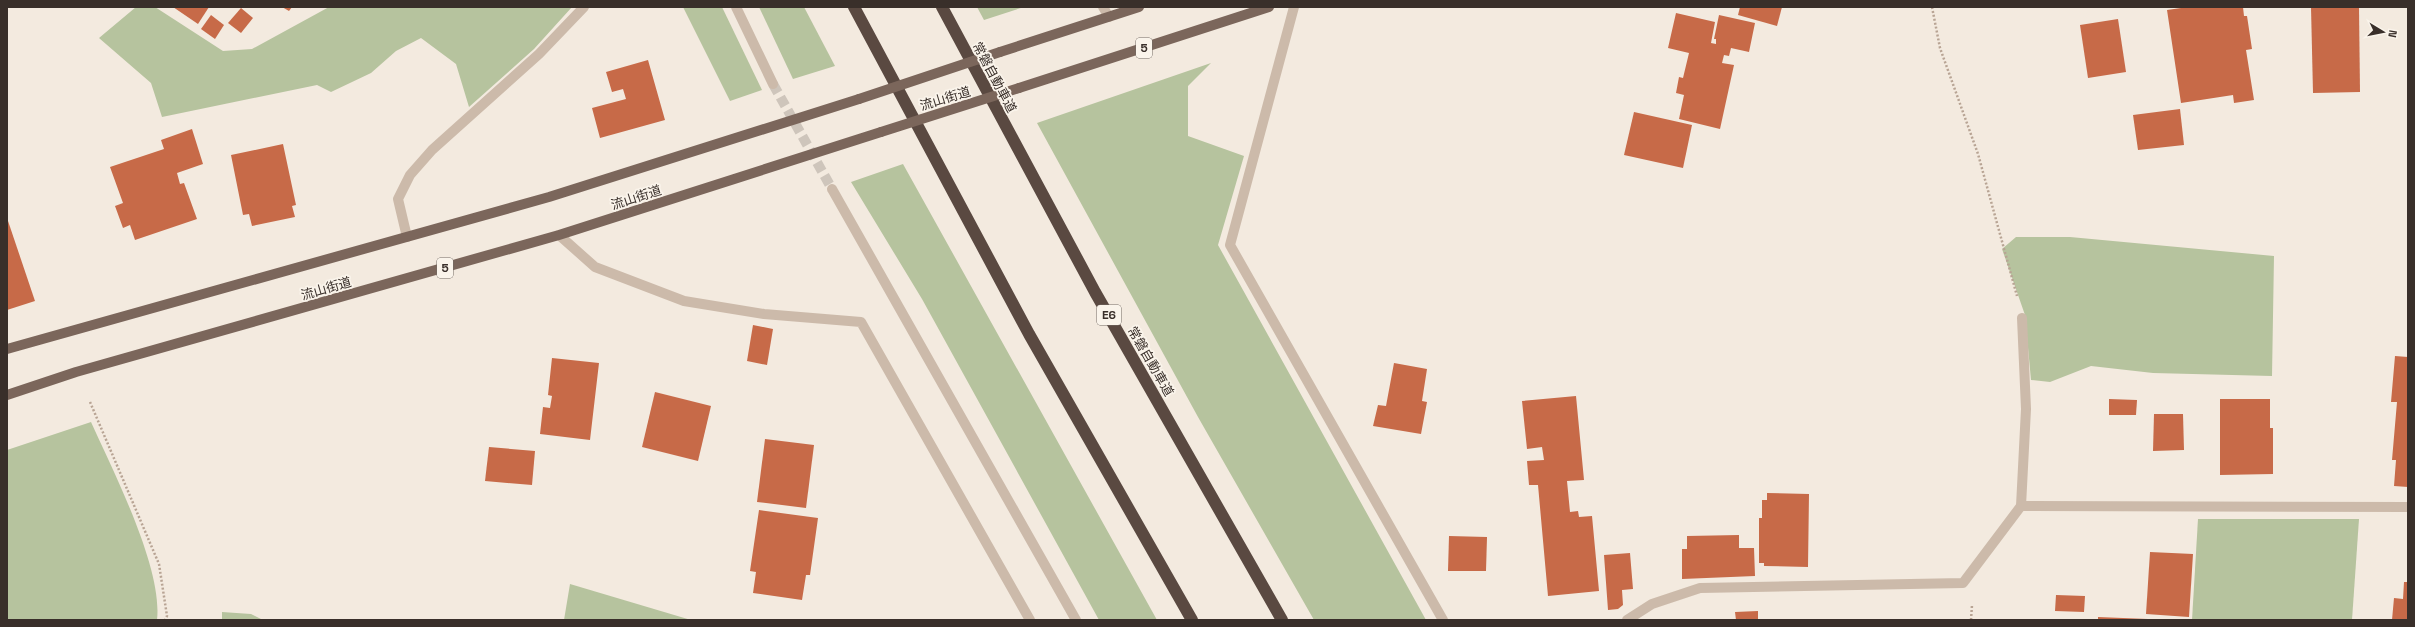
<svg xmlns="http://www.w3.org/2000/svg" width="2415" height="627" font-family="'Space Grotesk','Noto Sans JP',sans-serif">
  <rect width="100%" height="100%" fill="#f3eadf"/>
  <g fill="#b6c39e">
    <path d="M 136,7 L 155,7 L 223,51 L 252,49 L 329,7 L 572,7 L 534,49 L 469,107 L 456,64 L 421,38 L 396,51 L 371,73 L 331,92 L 317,85 L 162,117 L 151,83 L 99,38 Z"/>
    <path d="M 683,7 L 722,7 L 762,90 L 730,101 Z"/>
    <path d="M 759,7 L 804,7 L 835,66 L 793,79 Z"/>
    <path d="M 977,7 L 1024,7 L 984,20 Z"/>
    <path d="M 1211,63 L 1188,86 L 1188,136 L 1244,156 L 1218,245 L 1426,620 L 1314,620 L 1198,417 L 1037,123 Z"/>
    <path d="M 903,164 L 1157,620 L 1099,620 L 922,299 L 851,182 Z"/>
    <path d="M 2016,237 L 2070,237 L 2274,256 L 2272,376 L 2153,373 L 2091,366 L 2050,382 L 2031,380 L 2025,315 L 2002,249 Z"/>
    <path d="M 91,422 C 113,471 163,568 157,620 L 7,620 L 7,450 Z"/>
    <path d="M 2198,519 L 2359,519 L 2352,620 L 2192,620 Z"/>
    <path d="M 570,584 L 691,620 L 564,620 Z"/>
    <path d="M 222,612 L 251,614 L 263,620 L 222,620 Z"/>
  </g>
  <g fill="#c76a48">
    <path d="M 173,7 L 209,7 L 198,24 Z"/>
    <path d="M 282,7 L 292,7 L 289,11 Z"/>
    <path d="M 1740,7 L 1782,7 L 1777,26 L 1738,15 Z"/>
    <path d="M 2188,7 L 2243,7 L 2244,16 L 2247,16 L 2252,49 L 2246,50 L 2254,100 L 2234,103 L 2233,95 L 2181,103 L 2167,10 Z"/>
    <path d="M 2311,7 L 2359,7 L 2360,92 L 2313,93 Z"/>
    <path d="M 241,8 L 253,18 L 241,33 L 228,23 Z"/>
    <path d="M 1676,13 L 1715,22 L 1711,43 L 1716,44 L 1716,39 L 1714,39 L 1719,15 L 1755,23 L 1749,52 L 1731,48 L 1729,56 L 1724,55 L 1722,63 L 1734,65 L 1720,129 L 1679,119 L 1684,95 L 1676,93 L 1679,77 L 1683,78 L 1689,53 L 1668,48 Z"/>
    <path d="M 211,15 L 224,25 L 215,39 L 201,29 Z"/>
    <path d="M 2118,19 L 2126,72 L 2088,78 L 2080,25 Z"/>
    <path d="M 648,60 L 665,120 L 600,138 L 592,108 L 626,99 L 623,89 L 612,92 L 606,72 Z"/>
    <path d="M 2180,109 L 2184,145 L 2138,150 L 2133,115 Z"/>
    <path d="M 1634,112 L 1692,125 L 1683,168 L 1624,155 Z"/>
    <path d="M 192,129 L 203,164 L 177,173 L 180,184 L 184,183 L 197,219 L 135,240 L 130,225 L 123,228 L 115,206 L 123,203 L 110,167 L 164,149 L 161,140 Z"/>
    <path d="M 283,144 L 296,205 L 292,206 L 295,217 L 252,226 L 249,214 L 243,215 L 231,155 Z"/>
    <path d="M 7,218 L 35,301 L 7,310 Z"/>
    <path d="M 753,325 L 773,329 L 767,365 L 747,361 Z"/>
    <path d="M 2395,356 L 2408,357 L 2408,487 L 2394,486 L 2396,460 L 2392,460 L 2397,402 L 2391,402 Z"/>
    <path d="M 552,358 L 599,363 L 590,440 L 540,434 L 543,407 L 550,408 L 552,396 L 548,395 Z"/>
    <path d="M 1394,363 L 1427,369 L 1422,401 L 1427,402 L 1421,434 L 1373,426 L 1378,405 L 1386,406 Z"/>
    <path d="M 655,392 L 711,406 L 698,461 L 642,447 Z"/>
    <path d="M 1576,396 L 1584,480 L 1567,481 L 1570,512 L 1578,511 L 1579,517 L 1592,516 L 1599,591 L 1548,596 L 1538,485 L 1529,485 L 1527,461 L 1544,460 L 1542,447 L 1527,449 L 1522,401 Z"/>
    <path d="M 2109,399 L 2137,400 L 2136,415 L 2109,415 Z"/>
    <path d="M 2220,399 L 2270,399 L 2270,428 L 2273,428 L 2273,474 L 2220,475 Z"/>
    <path d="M 2154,414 L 2183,414 L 2184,450 L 2153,451 Z"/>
    <path d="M 765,439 L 814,445 L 806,508 L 757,502 Z"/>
    <path d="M 489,447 L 535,451 L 532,485 L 485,481 Z"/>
    <path d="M 1767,493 L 1809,494 L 1808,567 L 1764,566 L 1764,563 L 1759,563 L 1759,518 L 1762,518 L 1762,500 L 1767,500 Z"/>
    <path d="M 759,510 L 818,518 L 810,575 L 806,575 L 802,600 L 753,593 L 756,572 L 750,571 Z"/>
    <path d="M 1739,535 L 1739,548 L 1754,548 L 1755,576 L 1682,579 L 1682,549 L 1687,549 L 1687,536 Z"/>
    <path d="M 1449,536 L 1487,537 L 1486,571 L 1448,571 Z"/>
    <path d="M 2150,552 L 2193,554 L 2189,617 L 2146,614 Z"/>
    <path d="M 1630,553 L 1633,589 L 1622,590 L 1623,605 L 1618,609 L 1608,610 L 1604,555 Z"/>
    <path d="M 2404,582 L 2408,582 L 2408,620 L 2392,620 L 2394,598 L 2403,599 Z"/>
    <path d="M 2056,595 L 2085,596 L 2084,612 L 2055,611 Z"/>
    <path d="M 1758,611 L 1758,620 L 1736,620 L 1735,612 Z"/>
    <path d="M 2098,617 L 2148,619 L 2148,620 L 2098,620 Z"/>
  </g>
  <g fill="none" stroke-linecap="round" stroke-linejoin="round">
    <path stroke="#cec5bb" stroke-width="10" stroke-dasharray="10 5" stroke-linecap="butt" d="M 773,84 L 832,189"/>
    <g stroke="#b8a494" stroke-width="2.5" stroke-dasharray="2 2" stroke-linecap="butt">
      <path d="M 1932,7 L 1940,48 L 1978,154 L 2017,296"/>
      <path d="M 90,402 L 159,564 L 167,616 L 165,620"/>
      <path d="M 1971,620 L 1972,605"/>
    </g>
    <g stroke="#ccbaaa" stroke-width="10">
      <path d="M 736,7 L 773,84"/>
      <path d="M 1103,7 L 1109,17"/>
      <path d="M 1294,7 L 1230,245 L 1443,620"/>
      <path d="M 832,189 L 1076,620"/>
      <path d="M 559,235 L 595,267 L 684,301 L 764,314 L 861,322 L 1030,620"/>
      <path d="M 407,237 L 398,199 L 410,175 L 432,150 L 539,54 L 584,7"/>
      <path d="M 2021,506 L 2026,409 L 2022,318"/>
      <path d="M 1627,620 L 1652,604 L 1700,588 L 1963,583 L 2021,506 L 2408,507"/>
    </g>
    <g stroke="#7b665b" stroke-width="10">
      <path d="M 1000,52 L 1139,7"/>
      <path d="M 1019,88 L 1269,7"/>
      <path d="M 7,349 L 549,197 L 859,99"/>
      <path d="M 7,395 L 76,372 L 559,235 L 881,132"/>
    </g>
    <g stroke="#5a4941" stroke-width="12">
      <path d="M 854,7 L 1029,334 L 1192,620"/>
      <path d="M 942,7 L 1095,292 L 1282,620"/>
    </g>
    <g stroke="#7b665b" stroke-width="10">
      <path d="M 859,99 L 1000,52"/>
      <path d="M 881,132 L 1019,88"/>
    </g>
  </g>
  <g text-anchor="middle" stroke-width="3.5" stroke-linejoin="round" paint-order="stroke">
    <g fill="#faf4eb" stroke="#736a64" stroke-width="1">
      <rect x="1136" y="38" width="16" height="20" rx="3"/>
      <rect x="437" y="258" width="16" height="20" rx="3"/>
      <rect x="1097" y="305" width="24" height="20" rx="3"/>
    </g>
    <g font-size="12" font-weight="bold" fill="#392f2a">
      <text x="1144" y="52">5</text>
      <text x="445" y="272">5</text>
      <text x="1109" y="319">E6</text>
    </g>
    <g font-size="13" fill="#392f2a" stroke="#faf4eb">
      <text transform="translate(995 77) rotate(62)" y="5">常磐自動車道</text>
      <text transform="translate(945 98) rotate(-17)" y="5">流山街道</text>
      <text transform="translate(636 197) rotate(-18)" y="5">流山街道</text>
      <text transform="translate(326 288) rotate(-16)" y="5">流山街道</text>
      <text transform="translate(1151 361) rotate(60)" y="5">常磐自動車道</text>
    </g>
  </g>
  <rect width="2415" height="627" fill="none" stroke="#392f2a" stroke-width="16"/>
  <g transform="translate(2383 32) rotate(100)" stroke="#faf4eb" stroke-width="3" paint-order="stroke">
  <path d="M0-3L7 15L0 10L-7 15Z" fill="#392f2a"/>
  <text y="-6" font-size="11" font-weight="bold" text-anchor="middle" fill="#392f2a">N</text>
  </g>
</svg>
